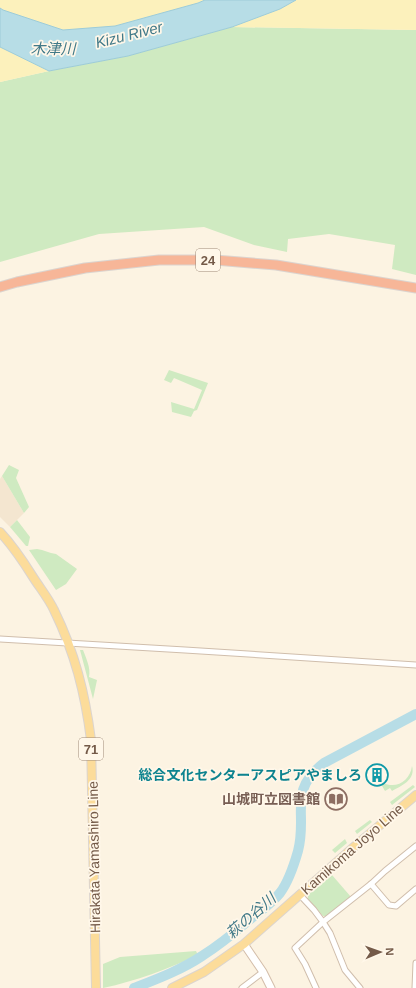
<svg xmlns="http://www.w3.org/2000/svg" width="416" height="988" font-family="Arial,'Noto Sans JP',sans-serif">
  <rect width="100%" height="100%" fill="#fcf3e2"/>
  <path fill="#f4e6d0" d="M 2,476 L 24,513 L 10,527 L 0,517 L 0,479 Z"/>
  <g fill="#cfeac1">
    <path d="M 232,27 L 416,30 L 416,275 L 392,269 L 395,245 L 329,234 L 288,239 L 287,252 L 254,245 L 204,227 L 99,234 L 0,262 L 0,82 L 49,71 L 128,56 Z"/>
    <path d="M 169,370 L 208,383 L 197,410 L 194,411 L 191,417 L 172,412 L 171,402 L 194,409 L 202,390 L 174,378 L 171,383 L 164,380 Z"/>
    <path d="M 9,465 L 19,470 L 16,478 L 29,507 L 24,513 L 2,476 Z"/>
    <path d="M 17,520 L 30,537 L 28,546 L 26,546 L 10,527 Z"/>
    <path d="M 37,549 L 42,550 L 51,553 L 56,554 L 77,569 L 66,584 L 56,590 L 29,550 Z"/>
    <path d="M 80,650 L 83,650 C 86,658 91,668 89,677 L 97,680 L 93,699 Z"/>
    <path d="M 412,766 C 416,780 401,786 392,791 L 390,788 L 385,791 L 381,784 L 383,783 C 397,789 410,781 412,766 Z"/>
    <path d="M 413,785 L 415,787 L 392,805 L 390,802 Z"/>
    <path d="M 370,820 L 372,822 L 357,834 L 355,831 Z"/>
    <path d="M 345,839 L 347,843 L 335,853 L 332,850 Z"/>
    <path d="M 332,875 L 351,897 L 327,916 L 323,916 L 308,899 L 308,895 Z"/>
    <path d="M 196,951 L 198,955 C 168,969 136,981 103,988 L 103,964 L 120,957 Z"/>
  </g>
  <g fill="#fcf1bc">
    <path d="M 0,0 L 205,0 L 198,3 L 115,26 L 63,30 L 2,10 L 0,8 Z"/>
    <path d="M 296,0 L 416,0 L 416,30 L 232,27 L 280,9 Z"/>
    <path d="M 0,47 L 49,71 L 0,82 Z"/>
  </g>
  <path fill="#b7dde6" stroke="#9dccd8" d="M 205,0 L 296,0 L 280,9 L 232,27 L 128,56 L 49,71 L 0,47 L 0,8 L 3,10 L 63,30 L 115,26 L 198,3 Z"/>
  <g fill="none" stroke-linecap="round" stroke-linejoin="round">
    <path stroke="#b7dde6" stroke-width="10" d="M 134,988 C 157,979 181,970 202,956 C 218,946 234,933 248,921 C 259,912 271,904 280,893 C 289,881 294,865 298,851 C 308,814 287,791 324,763 L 416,714"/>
    <g stroke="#d0beac" stroke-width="7">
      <g id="street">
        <path d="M 0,639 L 185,650 L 416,665"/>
        <path d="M 371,884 L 389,905 L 396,906 L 416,889"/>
        <path d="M 299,894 L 314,910 L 323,922 L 330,933 L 345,970 L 360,988"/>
        <path d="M 242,988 L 263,972"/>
        <path d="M 316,988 L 305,964 L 295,948 L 323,922 L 371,884 L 385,871 L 416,846"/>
        <path d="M 415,988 L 416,963"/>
      </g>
    </g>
    <g stroke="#d3bda9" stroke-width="9">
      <path id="secondary" d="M 244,944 L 263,972 L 271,988"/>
    </g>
    <g stroke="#dbd4cf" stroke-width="10">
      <g id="primary">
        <path d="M 0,532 C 13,546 23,561 33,577 C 40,588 49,599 54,610 C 75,653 85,693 91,740 L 96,988"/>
        <path d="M 172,988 L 204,972 L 244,944 L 355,846 L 416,795"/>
      </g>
    </g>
    <g stroke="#dbd4cf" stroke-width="11">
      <path id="highway" d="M 0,287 L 17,282 L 85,268 L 159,260 L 215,260 L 276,265 L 416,288"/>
    </g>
    <use href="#street" stroke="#fff" stroke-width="5"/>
    <use href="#secondary" stroke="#fff" stroke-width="7"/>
    <use href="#primary" stroke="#fcdc9a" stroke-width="8"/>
    <use href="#highway" stroke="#f7b698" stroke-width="9"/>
  </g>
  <defs>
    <g id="building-ring" transform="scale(1.15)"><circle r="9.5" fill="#fff7e9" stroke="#0f9aa8" stroke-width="1.5"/><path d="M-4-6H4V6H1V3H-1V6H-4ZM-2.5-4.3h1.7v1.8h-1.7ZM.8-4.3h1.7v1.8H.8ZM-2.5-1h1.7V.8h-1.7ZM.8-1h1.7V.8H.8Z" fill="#0f9aa8"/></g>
    <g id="library-ring" transform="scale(1.15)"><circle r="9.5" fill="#fff7e9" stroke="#8d6e63" stroke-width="1.5"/><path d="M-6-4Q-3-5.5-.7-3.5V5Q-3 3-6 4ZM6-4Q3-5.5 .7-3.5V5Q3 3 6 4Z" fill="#8d6e63"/></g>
  </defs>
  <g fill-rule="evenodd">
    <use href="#building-ring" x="377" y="775"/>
    <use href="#library-ring" x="336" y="799"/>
  </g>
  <g text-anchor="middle" stroke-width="3.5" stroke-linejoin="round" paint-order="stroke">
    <g fill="#fff7e9" stroke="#9e8978" stroke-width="1">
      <rect x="196" y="249" width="24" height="22" rx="3"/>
      <rect x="79" y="738" width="24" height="22" rx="3"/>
    </g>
    <g font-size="13" font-weight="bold" fill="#745a48">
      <text x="208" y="265">24</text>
      <text x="91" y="754">71</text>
    </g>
    <g font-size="14" font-weight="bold" fill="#0d838f" stroke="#fff7e9" text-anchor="end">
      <text x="362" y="780">総合文化センターアスピアやましろ</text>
    </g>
    <g font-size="14" font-weight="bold" fill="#785e54" stroke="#fff7e9" text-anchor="end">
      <text x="320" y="804">山城町立図書館</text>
    </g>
    <g font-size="14" fill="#745a48" stroke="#fff7e9">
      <text transform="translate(352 849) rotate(-41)" y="5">Kamikoma Joyo Line</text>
      <text transform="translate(94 857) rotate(-91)" y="5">Hirakata Yamashiro Line</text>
    </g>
    <g font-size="15" font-style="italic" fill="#417988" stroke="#fff7e9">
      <text transform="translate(129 35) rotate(-14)" y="5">Kizu River</text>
      <text x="53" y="54">木津川</text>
      <text transform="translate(251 916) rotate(-41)" y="5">萩の谷川</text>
    </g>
  </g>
  <g transform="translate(380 952) rotate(88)" stroke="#fff7e9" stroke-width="3" paint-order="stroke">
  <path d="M0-3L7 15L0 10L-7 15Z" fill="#745a48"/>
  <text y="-6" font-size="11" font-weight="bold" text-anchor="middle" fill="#745a48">N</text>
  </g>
</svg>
